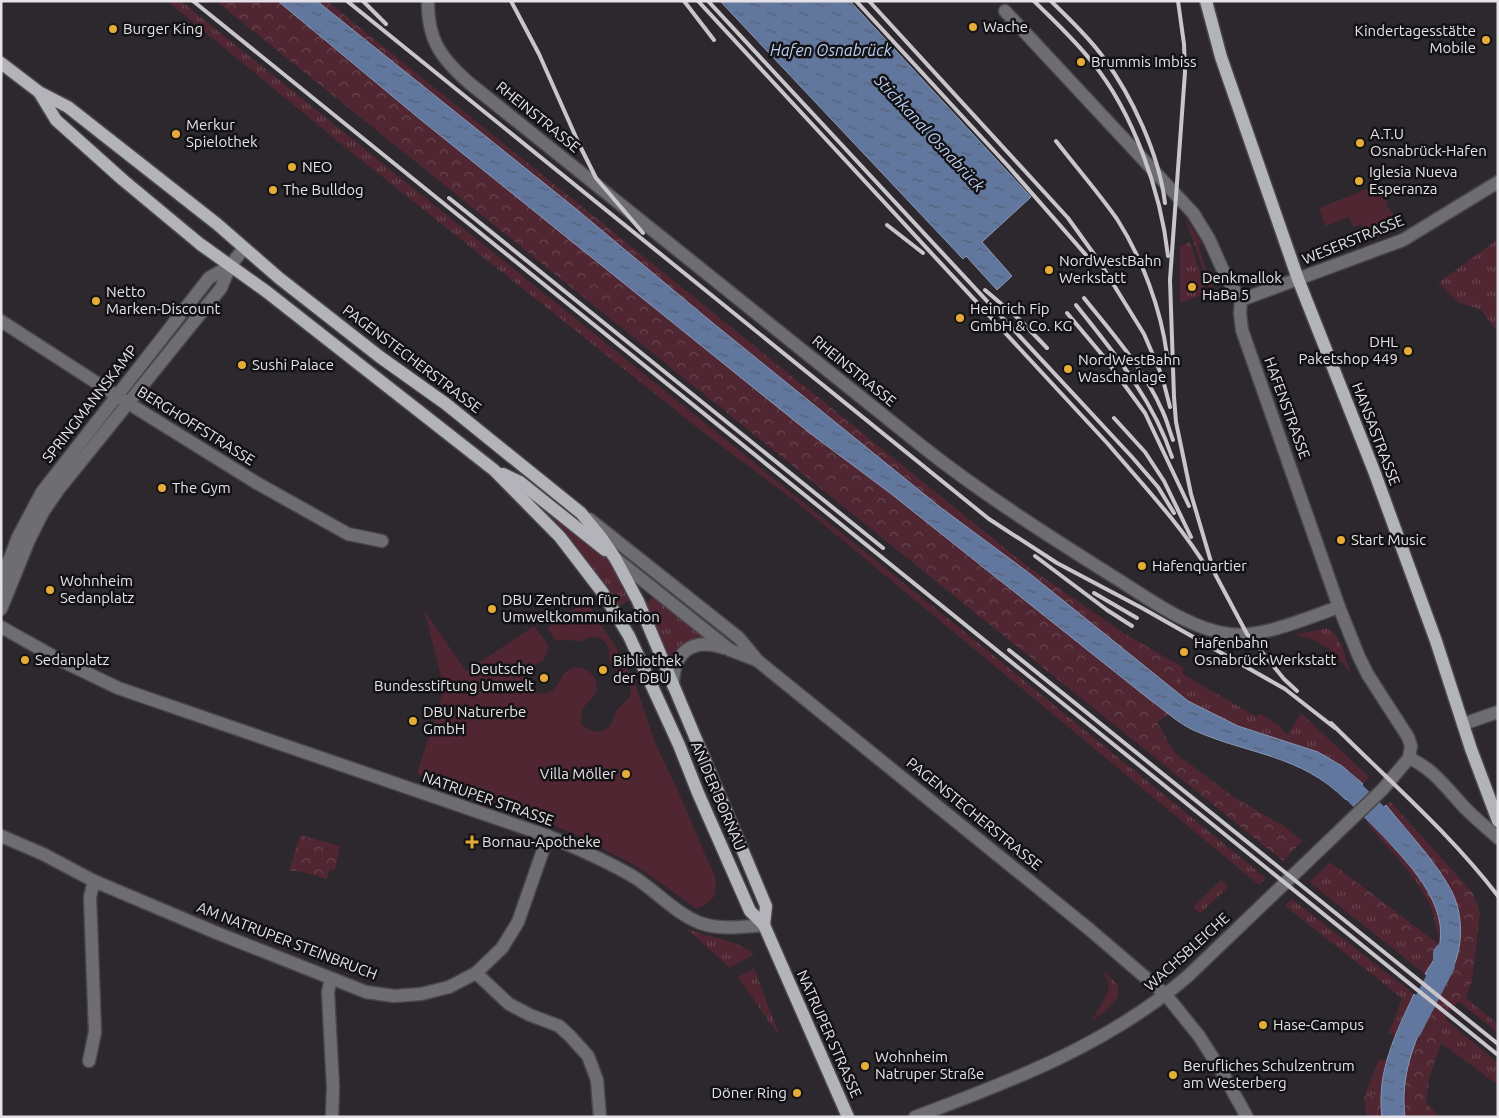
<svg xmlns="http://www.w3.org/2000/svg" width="1499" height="1118" font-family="Ubuntu,sans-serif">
  <defs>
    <pattern id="grass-tufts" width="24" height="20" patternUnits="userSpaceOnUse" patternTransform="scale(1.25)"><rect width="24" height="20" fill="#4f2631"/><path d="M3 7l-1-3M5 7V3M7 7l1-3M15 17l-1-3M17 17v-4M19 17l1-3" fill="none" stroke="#68454f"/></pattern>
    <pattern id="forest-crowns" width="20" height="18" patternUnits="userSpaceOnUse" patternTransform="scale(1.25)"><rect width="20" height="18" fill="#4f2631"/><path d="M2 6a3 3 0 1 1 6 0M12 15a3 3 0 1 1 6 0" fill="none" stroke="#68454f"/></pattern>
    <pattern id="water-ripples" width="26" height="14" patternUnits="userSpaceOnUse" patternTransform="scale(1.25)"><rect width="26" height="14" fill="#62779d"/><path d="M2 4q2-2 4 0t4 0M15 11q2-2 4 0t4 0" fill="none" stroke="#556075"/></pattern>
  </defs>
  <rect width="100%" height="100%" fill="#2c282e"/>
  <g fill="url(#grass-tufts)">
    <path d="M 167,1 L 181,1 L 967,634 L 1266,878 L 1259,885 L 799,504 L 708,436 L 346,148 Z"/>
    <path d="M 1185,218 L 1202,243 L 1198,245 L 1214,292 L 1211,293 Z"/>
    <path d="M 1498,239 L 1498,332 L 1480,309 L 1459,303 L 1438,283 Z"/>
    <path d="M 1190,242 L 1207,293 L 1180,303 L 1180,246 Z"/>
    <path d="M 549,511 L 603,554 L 611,563 L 630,600 L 619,606 L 588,561 L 547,513 Z"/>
    <path d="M 654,596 L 705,637 C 688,639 678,644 670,660 L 646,603 Z"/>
    <path d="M 1326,628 C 1341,632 1346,661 1351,675 C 1335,651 1325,641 1295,635 Z"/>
    <path d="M 1181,673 L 1257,717 L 1259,713 L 1280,726 L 1287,735 L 1301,713 L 1369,777 L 1363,784 L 1342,766 L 1318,752 L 1238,726 L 1188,701 L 1175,691 Z"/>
    <path d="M 1369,821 C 1393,847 1422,874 1436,907 C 1440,919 1440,933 1440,945 L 1438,944 L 1439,940 C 1436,930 1435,919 1432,910 C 1420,879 1388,848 1367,824 Z"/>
    <path d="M 1323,869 L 1434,957 L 1425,974 L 1309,882 Z"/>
    <path d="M 1221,880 L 1228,887 L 1200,914 L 1193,907 Z"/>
    <path d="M 1292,899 L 1414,994 L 1395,1036 L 1389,1033 L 1402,998 L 1285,906 Z"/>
    <path d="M 687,929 C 705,936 743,942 754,954 L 730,968 Z"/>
    <path d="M 754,968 L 780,1037 L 738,977 Z"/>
    <path d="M 1102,970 L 1118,985 L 1118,997 L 1105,1011 L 1092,1021 L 1108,992 L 1109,984 Z"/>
    <path d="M 1466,998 L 1498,1024 L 1498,1033 L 1458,1001 Z"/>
    <path d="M 1444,1018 L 1498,1063 L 1498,1085 L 1441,1043 L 1438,1034 Z"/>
    <path d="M 1379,1059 L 1386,1060 L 1380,1093 L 1364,1097 Z"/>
  </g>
  <g fill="url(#forest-crowns)">
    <path d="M 216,1 L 327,1 L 1031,569 L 1127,635 L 1184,668 L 1175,691 L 1169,714 L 1157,722 L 1175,753 L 1234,797 L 1284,826 L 1302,841 L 1283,861 Z"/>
    <path d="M 1390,801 L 1473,893 L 1480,913 L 1472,981 L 1466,998 C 1450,1004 1444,1019 1438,1034 L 1441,1043 L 1429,1079 L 1426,1103 L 1440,1117 L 1405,1117 C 1399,1067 1422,1022 1446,980 L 1434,957 L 1323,869 L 1330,862 L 1440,945 L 1455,960 L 1452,892 L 1434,865 L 1386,805 Z"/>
    <path d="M 300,835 L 340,846 L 335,870 L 330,869 L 327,879 L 298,871 L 289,871 Z"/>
    <path d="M 1380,1093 L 1382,1117 L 1367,1117 L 1364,1097 Z"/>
  </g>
  <g fill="#4f2631">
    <path d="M 1377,185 L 1388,203 L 1386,204 L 1397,220 L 1365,234 L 1361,224 L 1353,227 L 1349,217 L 1325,226 L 1319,208 Z"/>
    <path d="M 586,601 L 615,646 L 635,683 L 656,745 L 676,786 L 715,877 C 718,897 714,900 697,909 L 638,867 L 568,831 L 417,774 L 444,688 L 424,610 L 466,671 L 534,626 L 549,646 L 544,660 C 538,664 529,666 527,674 C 522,687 535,697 547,693 C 560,689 559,674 570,669 C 584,663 601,677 596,692 C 593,699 586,703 582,710 L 581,724 C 589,732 603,736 611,724 C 614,720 614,715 617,710 C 622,703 632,699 631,689 C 630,680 621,678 617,672 C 614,668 610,663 609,658 C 608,655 610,654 609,651 C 608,643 601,637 593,637 C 587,637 584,642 579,641 C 570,641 565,639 556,641 L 547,628 Z"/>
  </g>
  <g fill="url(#water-ripples)" stroke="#8997b3">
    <path d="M 278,1 L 317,1 L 575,208 L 708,319 L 940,507 L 1029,573 L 1188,701 L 1238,726 L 1318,752 L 1342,766 L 1363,784 L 1346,800 C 1300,754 1249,755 1193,730 C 1178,723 1163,709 1149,699 L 890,493 L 811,434 L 421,120 Z"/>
    <path d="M 720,1 L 850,1 L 1031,197 L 982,242 L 1012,276 L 997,290 L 966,256 L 963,259 Z"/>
    <path d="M 1386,805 C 1406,830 1438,864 1452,892 C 1462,912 1463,939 1456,960 C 1453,970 1446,979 1442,988 L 1425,974 C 1430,965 1439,954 1440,943 C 1447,896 1398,853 1369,821 Z"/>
    <path d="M 1414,994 L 1430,1007 C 1414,1044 1400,1075 1405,1117 L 1382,1117 C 1376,1072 1396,1033 1414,994 Z"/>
  </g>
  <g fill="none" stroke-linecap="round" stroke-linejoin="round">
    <g stroke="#62779d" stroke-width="22">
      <path d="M 1331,773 L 1344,782 L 1397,835"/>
      <path d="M 1411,1029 L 1444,965 L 1444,954"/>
    </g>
    <g stroke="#4a464c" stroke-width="15">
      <g id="minor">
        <path d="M 428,1 C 427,39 441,58 468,82 L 923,447 C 984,495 1049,536 1114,577 C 1148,598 1189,629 1229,634 C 1260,639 1309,617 1339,607"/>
        <path d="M 1241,300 L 1403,240 L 1498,182"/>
        <path d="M 1,321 L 128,403 L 255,482 L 348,534 L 382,541"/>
        <path d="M 589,519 L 739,638 L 758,661 L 1089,929 L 1166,995 L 1199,1036 L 1222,1072 L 1247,1117"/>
        <path d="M 615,558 L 730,650 L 756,660"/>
        <path d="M 1,582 L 18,537 L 42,492 L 209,278 L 230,266"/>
        <path d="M 1,609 L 29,540 L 43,512 L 58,490 L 221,288 L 230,266 L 244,248"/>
        <path d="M 1,627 L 60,660 L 118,688 L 548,836 C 577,848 607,861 634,877 C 656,891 675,913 700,923 C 719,930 744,927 764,925"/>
        <path d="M 673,686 C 673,652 692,637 724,648"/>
        <path d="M 1463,724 L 1498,712"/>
        <path d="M 1409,758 C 1434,769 1448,790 1466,809 C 1476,819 1487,828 1498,838"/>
        <path d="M 1,836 L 43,854 L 94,881 L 217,933 L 366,992 L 394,996 L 421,994 L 449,987 L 476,973 L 502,948 L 518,922 L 548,836"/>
        <path d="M 476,973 L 509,1004 L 530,1015 L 559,1026 L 570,1036 L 588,1056 L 597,1080 L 600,1117"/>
        <path d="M 331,979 L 328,992 L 333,1087 L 332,1117"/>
        <path d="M 89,1061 L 95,1032 L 90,897 L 94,881"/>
        <path d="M 915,1117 C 1012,1081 1109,1044 1188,976 L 1383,789 L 1409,758 L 1411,746 L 1408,737 L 1368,675 L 1359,657 L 1339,607 L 1242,330 L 1240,313 L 1241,300 L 1226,277 L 1209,239 L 1193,213 L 1005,11"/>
      </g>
    </g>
    <g stroke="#4a464c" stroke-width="15">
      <g id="major">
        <path d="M 1206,1 L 1221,57 L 1298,279 L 1374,471 L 1436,641 L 1471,749 L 1498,821"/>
        <path d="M 1,63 L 39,92 L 68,107 L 217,224 L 279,278 L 380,357 L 446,404 L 581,513 L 600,536 L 615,558 L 638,601 L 766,906 L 764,925"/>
        <path d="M 39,92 L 56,120 L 123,180 L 200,244 L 267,292 L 494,470 L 560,537 L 603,593 L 629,636 L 679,745 L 698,793 L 750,911 L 764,925 L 848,1117"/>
        <path d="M 503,474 L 520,482 L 605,550"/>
      </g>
    </g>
    <use href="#minor" stroke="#6e6e72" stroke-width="12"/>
    <use href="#major" stroke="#b3b3ba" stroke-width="12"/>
    <g stroke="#c8c6ca" stroke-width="4">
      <path d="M 193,1 L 1498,1055"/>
      <path d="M 347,1 L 989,519 L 1057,563 L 1142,608 L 1285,689 L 1335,728"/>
      <path d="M 363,1 L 386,24"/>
      <path d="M 511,1 L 539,54 L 579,144 L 596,178 L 643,233"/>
      <path d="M 684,1 L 714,40"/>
      <path d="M 698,1 L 1108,444 C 1143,485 1181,525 1208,570"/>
      <path d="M 708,1 L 1132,457 L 1158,487 L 1174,513"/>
      <path d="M 856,1 L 1008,166 L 1086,255"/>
      <path d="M 869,1 L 1068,218 L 1099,261 L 1144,334 L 1162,376 L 1170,407"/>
      <path d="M 1034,1 C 1054,21 1075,40 1092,62 C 1133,112 1161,192 1168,256"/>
      <path d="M 1051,1 C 1069,19 1088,36 1103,57 C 1132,96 1159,154 1165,203"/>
      <path d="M 1178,1 L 1184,44 L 1185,72 L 1170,280 L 1174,397 L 1176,422 L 1191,494 L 1214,572 L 1247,634 L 1284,679 L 1297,691"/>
      <path d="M 1056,141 C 1076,167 1098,192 1117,219 C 1142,258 1161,309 1167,355"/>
      <path d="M 449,198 L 883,548"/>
      <path d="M 887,225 L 923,253"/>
      <path d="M 985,290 L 1019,319 L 1047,348"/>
      <path d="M 1084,298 C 1112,333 1144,369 1162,410 C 1167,420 1169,430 1173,440"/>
      <path d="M 1076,305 C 1114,353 1153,399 1172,457"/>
      <path d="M 1067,313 L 1104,357 L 1145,413 L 1189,506"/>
      <path d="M 1114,418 L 1145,452 L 1164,481 L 1191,537"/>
      <path d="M 1035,556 L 1107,610 L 1132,626"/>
      <path d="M 1094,593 L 1137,618"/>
      <path d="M 1009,650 L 1498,1044"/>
      <path d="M 1331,723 C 1388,780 1449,832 1498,896"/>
    </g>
  </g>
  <g fill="#e6ad36" stroke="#131214" stroke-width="2">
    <circle cx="973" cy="27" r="5"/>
    <circle cx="113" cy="29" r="5"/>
    <circle cx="1486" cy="40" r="5"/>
    <circle cx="1081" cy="62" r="5"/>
    <circle cx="176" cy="134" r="5"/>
    <circle cx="1360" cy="143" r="5"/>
    <circle cx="292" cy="167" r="5"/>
    <circle cx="1359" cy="181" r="5"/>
    <circle cx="273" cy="190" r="5"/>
    <circle cx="1049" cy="270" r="5"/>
    <circle cx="1192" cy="287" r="5"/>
    <circle cx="96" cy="301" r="5"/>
    <circle cx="960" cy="318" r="5"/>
    <circle cx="1408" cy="351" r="5"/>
    <circle cx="242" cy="365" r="5"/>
    <circle cx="1068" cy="369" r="5"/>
    <circle cx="162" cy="488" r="5"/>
    <circle cx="1341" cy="540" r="5"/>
    <circle cx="1142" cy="566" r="5"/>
    <circle cx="50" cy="590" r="5"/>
    <circle cx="492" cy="609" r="5"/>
    <circle cx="1184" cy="652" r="5"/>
    <circle cx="25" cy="660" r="5"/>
    <circle cx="603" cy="670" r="5"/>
    <circle cx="544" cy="678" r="5"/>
    <circle cx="413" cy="721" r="5"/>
    <circle cx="626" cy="774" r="5"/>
    <path d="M469.5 834.5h5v5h5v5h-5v5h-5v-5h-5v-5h5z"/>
    <circle cx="1263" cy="1025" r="5"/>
    <circle cx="865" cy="1066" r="5"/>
    <circle cx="1173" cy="1075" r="5"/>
    <circle cx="797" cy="1093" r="5"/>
  </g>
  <g text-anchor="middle" stroke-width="5" stroke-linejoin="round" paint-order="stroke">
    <g font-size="15" fill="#e5e3e7" stroke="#131214" text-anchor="start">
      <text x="983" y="32">Wache</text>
      <text x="123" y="34">Burger King</text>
      <text x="1476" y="36" text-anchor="end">Kindertagesstätte<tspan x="1476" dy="17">Mobile</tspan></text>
      <text x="1091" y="67">Brummis Imbiss</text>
      <text x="186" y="130">Merkur<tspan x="186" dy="17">Spielothek</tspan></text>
      <text x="1370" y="139">A.T.U<tspan x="1370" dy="17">Osnabrück-Hafen</tspan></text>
      <text x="302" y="172">NEO</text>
      <text x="1369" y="177">Iglesia Nueva<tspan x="1369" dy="17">Esperanza</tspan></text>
      <text x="283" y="195">The Bulldog</text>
      <text x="1059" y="266">NordWestBahn<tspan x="1059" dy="17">Werkstatt</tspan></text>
      <text x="1202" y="283">Denkmallok<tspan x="1202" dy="17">HaBa 5</tspan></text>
      <text x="106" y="297">Netto<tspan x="106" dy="17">Marken-Discount</tspan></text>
      <text x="970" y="314">Heinrich Fip<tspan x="970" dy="17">GmbH &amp; Co. KG</tspan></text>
      <text x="1398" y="347" text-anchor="end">DHL<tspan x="1398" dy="17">Paketshop 449</tspan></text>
      <text x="1078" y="365">NordWestBahn<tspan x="1078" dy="17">Waschanlage</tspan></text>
      <text x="252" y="370">Sushi Palace</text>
      <text x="172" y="493">The Gym</text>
      <text x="1351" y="545">Start Music</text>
      <text x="1152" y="571">Hafenquartier</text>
      <text x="60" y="586">Wohnheim<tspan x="60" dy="17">Sedanplatz</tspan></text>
      <text x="502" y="605">DBU Zentrum für<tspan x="502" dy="17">Umweltkommunikation</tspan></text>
      <text x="1194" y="648">Hafenbahn<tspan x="1194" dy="17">Osnabrück Werkstatt</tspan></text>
      <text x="35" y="665">Sedanplatz</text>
      <text x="613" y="666">Bibliothek<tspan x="613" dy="17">der DBU</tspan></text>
      <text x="534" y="674" text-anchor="end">Deutsche<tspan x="534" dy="17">Bundesstiftung Umwelt</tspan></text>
      <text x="423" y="717">DBU Naturerbe<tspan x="423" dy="17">GmbH</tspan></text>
      <text x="616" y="779" text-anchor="end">Villa Möller</text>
      <text x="482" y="847">Bornau-Apotheke</text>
      <text x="1273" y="1030">Hase-Campus</text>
      <text x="875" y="1062">Wohnheim<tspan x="875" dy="17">Natruper Straße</tspan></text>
      <text x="1183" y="1071">Berufliches Schulzentrum<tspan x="1183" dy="17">am Westerberg</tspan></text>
      <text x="787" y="1098" text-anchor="end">Döner Ring</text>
    </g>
    <g font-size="15" fill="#e5e3e7" stroke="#131214">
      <text transform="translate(538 117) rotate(39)" y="5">RHEINSTRASSE</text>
      <text transform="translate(1353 240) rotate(-22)" y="5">WESERSTRASSE</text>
      <text transform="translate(412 359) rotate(37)" y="5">PAGENSTECHERSTRASSE</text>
      <text transform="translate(854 371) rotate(39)" y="5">RHEINSTRASSE</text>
      <text transform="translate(90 404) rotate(-52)" y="5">SPRINGMANNSKAMP</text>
      <text transform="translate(1287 408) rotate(70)" y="5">HAFENSTRASSE</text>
      <text transform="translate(196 426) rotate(32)" y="5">BERGHOFFSTRASSE</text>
      <text transform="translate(1376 434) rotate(69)" y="5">HANSASTRASSE</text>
      <text transform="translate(718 796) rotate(67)" y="5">AN DER BORNAU</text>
      <text transform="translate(488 799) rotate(19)" y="5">NATRUPER STRASSE</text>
      <text transform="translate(974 814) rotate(39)" y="5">PAGENSTECHERSTRASSE</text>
      <text transform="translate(287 941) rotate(21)" y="5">AM NATRUPER STEINBRUCH</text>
      <text transform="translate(1187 952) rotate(-42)" y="5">WACHSBLEICHE</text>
      <text transform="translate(829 1034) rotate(66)" y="5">NATRUPER STRASSE</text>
    </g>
    <g font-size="16" font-style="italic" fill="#bbd0f5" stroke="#131214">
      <text x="831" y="56">Hafen Osnabrück</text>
      <text transform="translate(930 133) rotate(47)" y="6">Stichkanal Osnabrück</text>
    </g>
  </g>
  <rect width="1499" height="1118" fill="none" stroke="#e5e3e7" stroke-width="5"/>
</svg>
